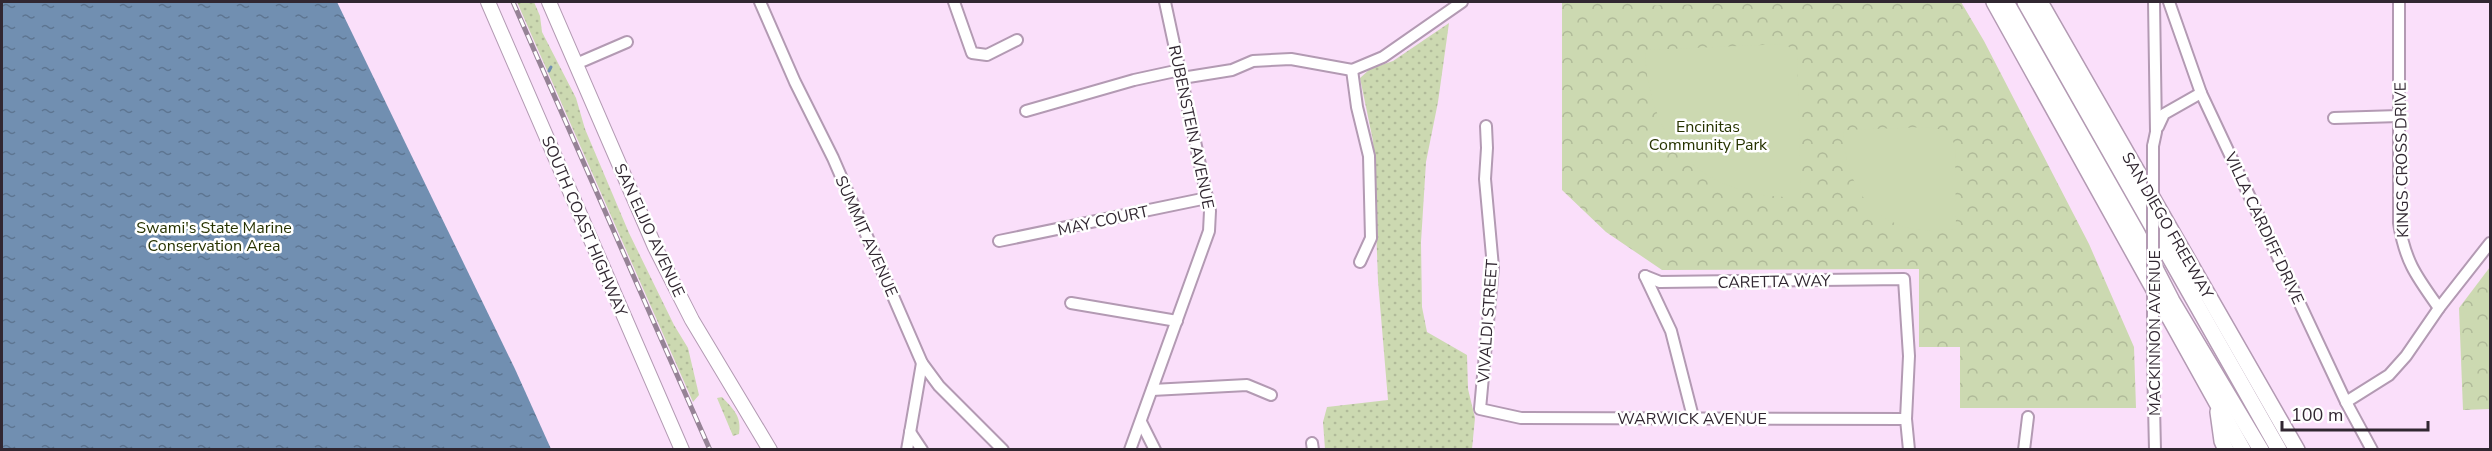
<svg xmlns="http://www.w3.org/2000/svg" width="2492" height="451" font-family="'Nunito Sans',sans-serif">
  <defs>
    <pattern id="grass-dots" width="8" height="8" patternUnits="userSpaceOnUse" patternTransform="scale(1.5)"><rect width="8" height="8" fill="#ccd9b1"/><path d="M2 2h.1M6 6h.1" fill="none" stroke="#b0ba99" stroke-width="1.8" stroke-linecap="round"/></pattern>
    <pattern id="park-crowns" width="20" height="18" patternUnits="userSpaceOnUse" patternTransform="scale(1.5)"><rect width="20" height="18" fill="#ccd9b1"/><path d="M2 6a3 3 0 1 1 6 0M12 15a3 3 0 1 1 6 0" fill="none" stroke="#b0ba99"/></pattern>
    <pattern id="water-ripples" width="26" height="14" patternUnits="userSpaceOnUse" patternTransform="scale(1.5)"><rect width="26" height="14" fill="#718fb1"/><path d="M2 4q2-2 4 0t4 0M15 11q2-2 4 0t4 0" fill="none" stroke="#5d7591"/></pattern>
  </defs>
  <rect width="100%" height="100%" fill="#fadffa"/>
  <g fill="url(#grass-dots)">
    <path d="M 517,2 L 534,2 L 540,16 L 542,32 L 576,98 L 585,129 L 629,233 L 674,325 L 688,348 L 699,395 L 693,402 Z"/>
    <path d="M 1449,23 L 1438,102 L 1426,162 L 1421,242 L 1422,307 L 1427,332 L 1467,355 L 1468,389 L 1475,418 L 1472,449 L 1325,449 L 1323,422 L 1327,407 L 1388,400 L 1378,281 L 1373,141 L 1360,78 L 1370,69 L 1393,61 Z"/>
    <path d="M 722,397 C 733,409 742,416 739,434 L 733,436 L 717,398 Z"/>
  </g>
  <g fill="url(#park-crowns)">
    <path d="M 1562,2 L 1961,2 L 1984,41 L 2089,244 L 2134,347 L 2136,408 L 1960,408 L 1960,347 L 1919,347 L 1919,269 L 1662,270 L 1606,232 L 1562,190 Z"/>
    <path d="M 2490,267 L 2490,409 L 2463,410 L 2459,308 Z"/>
  </g>
  <g fill="#ccd9b1">
    <path d="M 1634,2 L 1781,2 L 1635,6 Z"/>
    <path d="M 1786,44 L 1797,55 L 1801,197 C 1706,200 1648,146 1645,50 Z"/>
    <path d="M 1928,127 L 1949,131 L 1955,146 L 1956,229 C 1884,240 1846,198 1843,130 Z"/>
  </g>
  <path fill="url(#water-ripples)" d="M 2,2 L 337,2 L 515,369 L 551,449 L 2,449 Z"/>
  <g fill="none" stroke-linecap="round" stroke-linejoin="round">
    <path stroke="#718fb1" stroke-width="3" d="M 549,71 L 551,67"/>
    <g stroke="#b39ab3" stroke-width="14">
      <g id="minor">
        <path d="M 760,2 L 795,82 L 833,158 L 922,363 L 939,386 L 1003,450"/>
        <path d="M 954,2 L 972,53 L 987,55 L 1017,40"/>
        <path d="M 2169,2 L 2201,93 L 2346,402 L 2372,450"/>
        <path d="M 2399,2 L 2399,223 C 2405,262 2417,277 2439,308"/>
        <path d="M 576,64 L 627,42"/>
        <path d="M 1352,70 L 1357,107 L 1369,156 L 1371,238 L 1360,262"/>
        <path d="M 1182,78 L 1232,70 L 1253,61 L 1291,59 L 1352,70 L 1383,57 L 1462,2"/>
        <path d="M 1026,111 L 1134,80 L 1180,70"/>
        <path d="M 2334,118 L 2399,116"/>
        <path d="M 1486,126 L 1487,148 L 1485,179 L 1493,267 L 1480,409 L 1521,418 L 1906,419"/>
        <path d="M 2158,127 L 2164,114 L 2201,93"/>
        <path d="M 2153,146 L 2156,132 L 2154,2"/>
        <path d="M 999,241 L 1207,198"/>
        <path d="M 1645,276 L 1660,282 L 1904,279 L 1909,356 L 1906,419 L 1909,450"/>
        <path d="M 1645,276 L 1671,331 L 1693,417"/>
        <path d="M 1071,303 L 1177,321"/>
        <path d="M 2153,361 L 2155,450"/>
        <path d="M 1152,390 L 1247,385 L 1271,395"/>
        <path d="M 2346,402 L 2389,375 L 2406,356 L 2439,308 L 2490,243"/>
        <path d="M 1141,422 L 1155,450"/>
        <path d="M 910,432 L 922,450"/>
        <path d="M 1312,443 L 1313,450"/>
        <path d="M 907,450 L 922,363"/>
        <path d="M 1130,450 L 1209,231 L 1210,211 L 1165,2"/>
        <path d="M 2024,450 L 2028,417"/>
      </g>
    </g>
    <g stroke="#b39ab3" stroke-width="16">
      <g id="major">
        <path d="M 488,2 L 682,450"/>
        <path d="M 549,2 L 655,247 L 692,320 L 770,450"/>
      </g>
    </g>
    <g stroke="#b39ab3" stroke-width="18">
      <g id="highway">
        <path d="M 1994,2 L 2243,450"/>
        <path d="M 2006,2 L 2137,233 L 2172,301 L 2261,450"/>
        <path d="M 2025,2 L 2279,450"/>
        <path d="M 2040,2 L 2297,450"/>
        <path d="M 2218,412 L 2222,441 L 2226,450"/>
      </g>
    </g>
    <use href="#minor" stroke="#fff" stroke-width="10"/>
    <use href="#major" stroke="#fff" stroke-width="14"/>
    <use href="#highway" stroke="#fff" stroke-width="15"/>
    <g stroke="#968396" stroke-width="5">
      <path id="rail" d="M 513,2 L 710,450"/>
    </g>
    <use href="#rail" stroke="#fff" stroke-width="3" stroke-dasharray="9" stroke-linecap="butt"/>
    <g stroke="#b39ab3" stroke-width="14" stroke-linecap="butt">
      <path id="minor-bridge" d="M 2153,361 L 2153,146"/>
    </g>
    <use href="#minor-bridge" stroke="#fff" stroke-width="10"/>
  </g>
  <g text-anchor="middle" stroke-width="5" stroke-linejoin="round" paint-order="stroke">
    <g font-size="16" fill="#273300" stroke="#fff">
      <text x="1708" y="132">Encinitas<tspan x="1708" dy="18">Community Park</tspan></text>
      <text x="214" y="233">Swami's State Marine<tspan x="214" dy="18">Conservation Area</tspan></text>
    </g>
    <g font-size="16" fill="#312731" stroke="#fff">
      <text transform="translate(1192 127) rotate(78)" y="6">RUBENSTEIN AVENUE</text>
      <text transform="translate(2401 160) rotate(-91)" y="6">KINGS CROSS DRIVE</text>
      <text transform="translate(1103 220) rotate(-12)" y="6">MAY COURT</text>
      <text transform="translate(2168 225) rotate(60)" y="6">SAN DIEGO FREEWAY</text>
      <text transform="translate(585 226) rotate(67)" y="6">SOUTH COAST HIGHWAY</text>
      <text transform="translate(2265 228) rotate(65)" y="6">VILLA CARDIFF DRIVE</text>
      <text transform="translate(650 230) rotate(65)" y="6">SAN ELIJO AVENUE</text>
      <text transform="translate(867 236) rotate(66)" y="6">SUMMIT AVENUE</text>
      <text transform="translate(1774 281) rotate(-1)" y="6">CARETTA WAY</text>
      <text transform="translate(1487 321) rotate(-86)" y="6">VIVALDI STREET</text>
      <text transform="translate(2154 333) rotate(-90)" y="6">MACKINNON AVENUE</text>
      <text x="1692" y="424">WARWICK AVENUE</text>
    </g>
  </g>
  <rect width="2492" height="451" fill="none" stroke="#312731" stroke-width="6"/>
  <path d="M2282 421v9h146v-9" fill="none" stroke="#312731" stroke-width="3"/>
  <text x="2291" y="421" font-size="18" fill="#312731" stroke="#ffffff" stroke-width="4.5" paint-order="stroke">100 m</text>
</svg>
